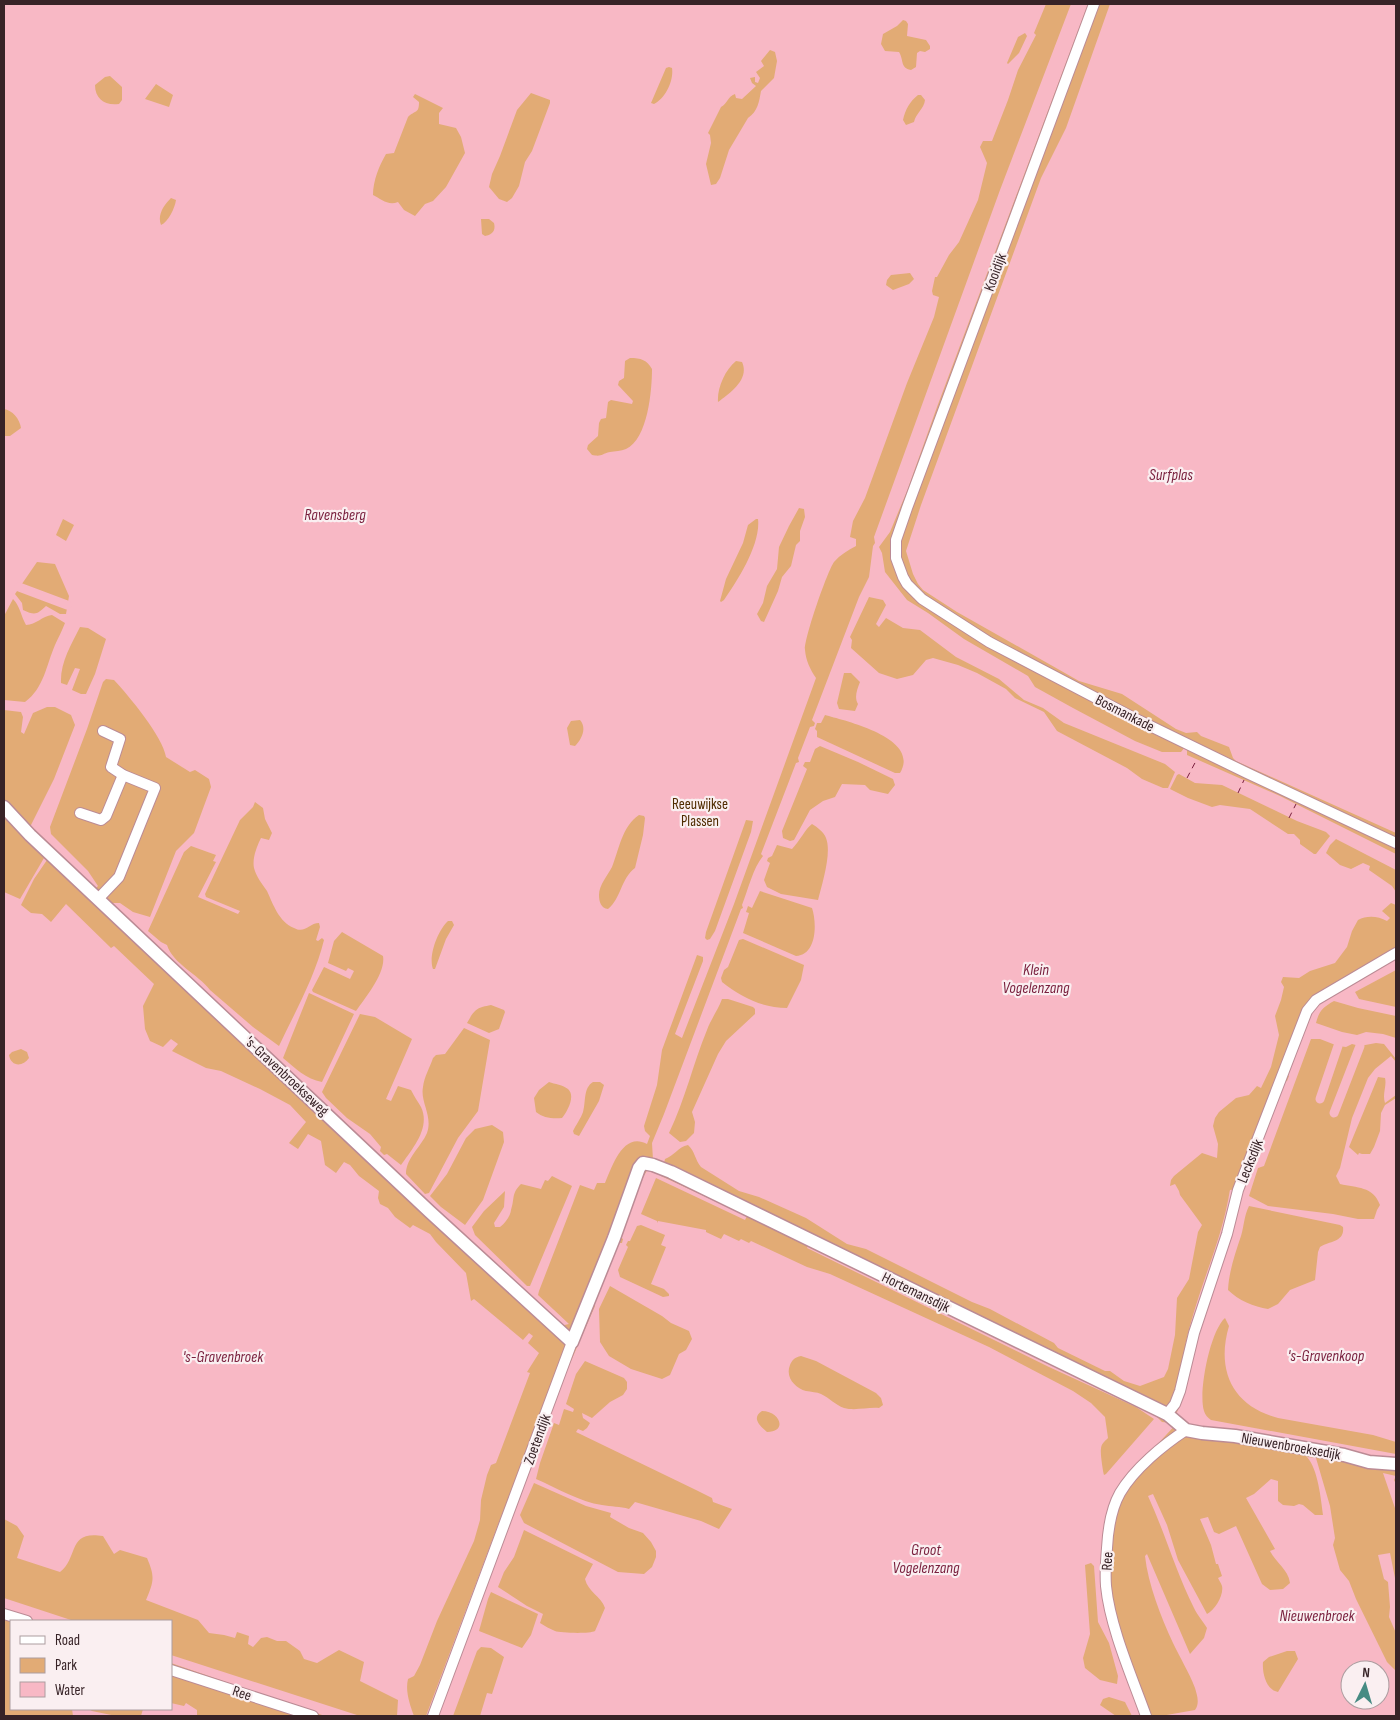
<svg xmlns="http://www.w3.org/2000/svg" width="1400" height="1720" font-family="'Sofia Sans Condensed',sans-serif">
  <rect width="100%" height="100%" fill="#fcdce2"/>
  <path fill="#e2ab75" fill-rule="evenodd" d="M 4,4 L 1396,4 L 1396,1716 L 4,1716 ZM 11,1621 L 171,1621 L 171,1709 L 11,1709 ZM 1350,1670 L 1380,1670 L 1380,1700 L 1350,1700 Z"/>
  <g fill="#f8b8c5" fill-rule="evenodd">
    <path d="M 4,4 L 1046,4 L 1034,33 L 1036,35 L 1018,70 L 1008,100 L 992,141 L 983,141 L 980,147 L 987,163 L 978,200 L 959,242 L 949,255 L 937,277 L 935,277 L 932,291 L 933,295 L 939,297 L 934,317 L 907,383 L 865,498 L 853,521 L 850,537 L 856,539 L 856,546 C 848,550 840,555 834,562 C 827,572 804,639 805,650 C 806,661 810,669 816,678 L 734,904 L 682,1038 L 675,1034 L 703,961 L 703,957 L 697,955 L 662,1050 L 657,1085 L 644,1126 L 645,1131 L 650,1136 L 647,1144 C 623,1131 612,1167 605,1183 L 597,1183 L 594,1190 L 580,1185 L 539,1291 L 538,1295 L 569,1324 L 560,1326 L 330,1112 L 330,1109 L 327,1105 L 324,1106 L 115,908 L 112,903 L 120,903 L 133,912 L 150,917 L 176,851 L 194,833 L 211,787 L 209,779 L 195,770 L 190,772 L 166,757 C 163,737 129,696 114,680 L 106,679 L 103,682 L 87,729 L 50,827 L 51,834 L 88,871 L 98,886 L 94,890 L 30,827 L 54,779 L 75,725 L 71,715 L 55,707 L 47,707 L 33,713 L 24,734 L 21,732 L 23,717 L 21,712 L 4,710 L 4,700 L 25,702 C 44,688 46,666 55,645 C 58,638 62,631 65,623 L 52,615 C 42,616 36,625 26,625 C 21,616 20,606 13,599 L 4,616 L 4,436 L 10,436 L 21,428 C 20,419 12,410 4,409 ZM 903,20 L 906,21 L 908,24 L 907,36 L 926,40 L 930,46 L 930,49 L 925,52 L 920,51 L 917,53 L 916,67 L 911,70 C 900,68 904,60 899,52 L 885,51 L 881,44 L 883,34 L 897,26 ZM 1025,33 L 1027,36 L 1019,53 L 1008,64 L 1007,63 L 1018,37 ZM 770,50 L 775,52 L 777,61 L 774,78 L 761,91 C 759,102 758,111 748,118 L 729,150 L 720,178 L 716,184 L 711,185 L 706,164 L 711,143 L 710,135 L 708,133 L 721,107 C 728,103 727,97 735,94 L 736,98 L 742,99 L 756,86 L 752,83 L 750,78 L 755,77 L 755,82 L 758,83 L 760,78 L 756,72 L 764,66 L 761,61 ZM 669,67 L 672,68 C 674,81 665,99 654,104 L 651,103 L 666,68 ZM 110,76 L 122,87 L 122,100 L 119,104 C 105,106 95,99 95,85 L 105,77 ZM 156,84 L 173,95 L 169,107 L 145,99 ZM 531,93 L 550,100 L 550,103 L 532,151 L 525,162 L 519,186 L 512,198 L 507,202 L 499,199 L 489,187 L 492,174 L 500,156 L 517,110 ZM 415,94 L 443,108 L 439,113 L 439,124 L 456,128 L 461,137 L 465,153 L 446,187 L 433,201 L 425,204 L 415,216 L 404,210 L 398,202 C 388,206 381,199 373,195 C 373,181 379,166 386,154 L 394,153 L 408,117 C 415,110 419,114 419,102 L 413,97 ZM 918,95 L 921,95 L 925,100 C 924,109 916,113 914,122 L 906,125 L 903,120 C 905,110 910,101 918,95 ZM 171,198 L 176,200 C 175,208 168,222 161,225 C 157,215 164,205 171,198 ZM 481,219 L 489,219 L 494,223 C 496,231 492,235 485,236 L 482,234 ZM 910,273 L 914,279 L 909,284 L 893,290 L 886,285 L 887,280 L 891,275 ZM 630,358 C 641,358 647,360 652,369 C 652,390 648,439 626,449 C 621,451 615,451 610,452 C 601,454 602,457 592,455 L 587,449 L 588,445 L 598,436 L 599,423 L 601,419 L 606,418 L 608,402 L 611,400 L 632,404 L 633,401 L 618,385 L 619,381 L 624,378 L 625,361 ZM 736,361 L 742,362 C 750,379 730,393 718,402 C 717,388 725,370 736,361 ZM 799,508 L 804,509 L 805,517 L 800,531 L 800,541 L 796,545 L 791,566 L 782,577 L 778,591 L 764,622 L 761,621 L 757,614 L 763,603 L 767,586 L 777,569 L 779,547 L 789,526 ZM 63,519 L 74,525 L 66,541 L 56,535 ZM 756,519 L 758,519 C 761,544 738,580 724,600 L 721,602 L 720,601 L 726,579 L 743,543 L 748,525 ZM 37,562 L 55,564 L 69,596 L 66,614 L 60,614 L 46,606 C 37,614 36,616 23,610 L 22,603 L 15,594 ZM 80,627 L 88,628 L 106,639 L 95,674 L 86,694 L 81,694 L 72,690 L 80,669 L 75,668 L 67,685 L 61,683 C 60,663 71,645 80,627 ZM 580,720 C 587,728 582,739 575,746 L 570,745 L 567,728 L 571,721 ZM 255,802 L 263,808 L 265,819 L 272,833 L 269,840 L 261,838 C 257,846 252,858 254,868 C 256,876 262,884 267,891 C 273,904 279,922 294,928 C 305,934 309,923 319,923 L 320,927 L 316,940 L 318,941 L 322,938 L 324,940 C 315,977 295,1012 279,1046 L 253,1027 L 210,990 C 198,974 173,964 167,945 L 161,942 L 148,931 L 184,852 L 191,846 L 216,855 L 213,861 L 216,862 L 198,897 L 238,914 L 240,911 L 206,897 L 205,894 L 240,820 L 253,807 ZM 639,815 L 644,816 L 645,818 L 643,835 L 635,868 C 621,878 621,899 608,909 C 601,908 599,902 599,895 C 599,885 608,875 612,867 C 619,850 622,826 639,815 ZM 746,820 L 753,821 L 751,832 L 715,931 L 710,939 L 707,940 L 705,938 L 706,932 ZM 448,921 L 452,921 L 454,925 L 446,939 L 435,969 L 433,969 C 428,956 438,930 448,921 ZM 342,932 L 383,956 C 386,973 365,998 356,1011 L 313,992 L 312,990 L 324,967 L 350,979 L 354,971 L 348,968 L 346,971 L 328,963 L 334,941 ZM 309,993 L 354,1014 L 322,1082 C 306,1079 295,1068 283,1058 ZM 491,1005 L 504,1010 L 505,1012 L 499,1029 L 489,1033 L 467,1023 C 475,1009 476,1008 491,1005 ZM 360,1014 L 375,1017 L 412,1039 L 386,1099 L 391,1101 L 398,1086 L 411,1090 C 414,1096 418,1102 421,1107 C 431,1128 412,1149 401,1165 L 387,1154 L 384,1155 L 380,1151 L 381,1147 L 370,1134 L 347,1118 L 326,1098 L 322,1092 ZM 464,1028 L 490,1040 L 478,1111 L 458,1138 L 429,1193 L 425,1194 L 406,1174 C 406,1158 421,1147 427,1133 C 433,1116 420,1102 423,1087 C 424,1077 430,1067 433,1058 L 436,1055 L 445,1054 ZM 549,1082 C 555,1084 563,1085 568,1089 C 576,1096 567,1112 562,1118 C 553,1119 543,1118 536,1112 L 534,1098 L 539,1090 ZM 593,1082 L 600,1082 L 604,1085 L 599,1101 L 579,1136 L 574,1134 L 573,1131 C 576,1125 581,1118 583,1112 C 586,1102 583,1088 593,1082 ZM 492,1125 L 503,1132 L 504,1142 L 483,1200 L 465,1225 L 441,1207 L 430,1196 L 447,1174 L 466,1138 L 475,1129 ZM 552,1176 L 572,1186 L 530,1286 L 527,1286 L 475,1235 L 472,1227 L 484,1211 L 505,1191 L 504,1207 L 494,1223 L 495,1227 L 500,1227 C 505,1223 510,1217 511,1210 C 515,1198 511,1194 521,1184 L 541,1189 L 545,1180 L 548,1181 Z"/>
    <path d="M 1071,4 L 1088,4 L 937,407 L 907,491 L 890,532 L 879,547 L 882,553 L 885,572 L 907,600 L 928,613 L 964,639 L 1028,676 L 1035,687 L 1073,708 L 1135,741 L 1162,752 L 1181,752 L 1185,747 L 1187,749 L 1187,755 L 1280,796 L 1396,854 L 1396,870 L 1336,839 L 1330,845 L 1326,853 L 1340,865 L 1351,869 L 1363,863 L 1370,866 L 1369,870 L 1392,886 L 1396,892 L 1396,905 L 1391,903 L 1382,911 L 1390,918 L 1387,921 C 1378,916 1367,915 1358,920 L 1352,931 L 1347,947 L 1335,963 L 1310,971 L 1299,978 L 1283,977 L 1281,982 L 1284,987 L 1281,1000 L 1275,1016 L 1279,1035 L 1271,1067 L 1261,1088 L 1257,1086 L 1249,1095 L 1236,1098 L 1219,1112 L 1215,1118 L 1213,1126 L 1218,1144 L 1217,1158 L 1202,1153 L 1174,1176 L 1171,1180 L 1170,1186 L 1175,1184 L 1179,1191 L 1180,1195 L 1202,1225 L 1198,1232 L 1189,1279 L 1177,1298 L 1175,1335 L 1168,1369 L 1164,1377 L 1140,1386 L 1124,1381 L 1110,1371 L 1105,1371 L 1058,1348 L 1054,1343 L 990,1309 L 972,1302 L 866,1249 L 847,1244 L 806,1218 L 759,1197 L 739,1191 L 701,1167 C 695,1160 695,1151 688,1145 C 678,1147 674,1156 665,1159 L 661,1176 L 747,1216 L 745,1220 L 656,1178 L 641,1214 L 657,1221 L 657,1223 L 658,1221 L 706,1230 L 706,1232 L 721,1239 L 724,1234 L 739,1241 L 741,1239 L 749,1243 L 751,1241 L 807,1267 L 830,1274 L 989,1347 L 1073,1391 L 1091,1403 L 1105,1417 L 1108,1438 C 1105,1441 1101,1444 1101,1449 C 1100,1452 1103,1472 1104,1475 L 1106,1474 L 1154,1419 L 1136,1407 L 1049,1367 L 807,1248 L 809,1244 L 1141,1407 L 1156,1416 L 1162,1422 L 1171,1423 C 1187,1400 1194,1349 1201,1320 C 1213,1274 1230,1230 1244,1185 L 1247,1182 L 1248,1175 L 1284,1082 L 1287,1081 L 1289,1076 L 1287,1074 L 1312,1012 L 1319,1003 L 1396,957 L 1396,970 L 1355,992 L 1359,999 L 1396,1007 L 1396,1016 L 1358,1008 L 1334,1001 C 1323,1007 1319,1011 1316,1023 L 1342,1032 L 1357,1035 L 1366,1032 L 1383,1034 L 1396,1038 L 1396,1059 L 1384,1044 L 1376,1043 L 1360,1046 L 1352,1044 L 1346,1047 L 1338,1046 L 1320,1039 L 1311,1039 L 1264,1166 L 1258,1168 L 1249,1196 L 1268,1206 L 1333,1214 L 1358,1219 L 1374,1219 L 1377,1210 L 1380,1205 C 1373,1186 1357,1188 1340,1184 L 1336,1176 L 1340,1168 L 1352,1118 L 1368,1078 L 1375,1069 L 1391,1056 L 1396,1062 L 1396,1095 L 1385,1103 C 1382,1094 1387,1086 1385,1078 L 1378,1077 L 1349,1147 L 1358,1155 L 1359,1153 L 1362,1154 L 1370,1154 L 1374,1147 L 1380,1131 L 1381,1113 L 1385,1105 L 1396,1098 L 1396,1442 L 1373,1435 L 1278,1418 C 1232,1406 1216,1370 1229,1326 L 1225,1318 C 1210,1331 1198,1393 1204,1411 C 1205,1415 1208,1418 1211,1420 L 1396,1454 L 1396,1462 L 1192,1426 L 1180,1420 L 1126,1478 L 1101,1571 L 1142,1716 L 1132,1716 L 1125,1702 L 1109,1697 L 1103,1699 L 1100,1705 L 1116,1716 L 480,1716 L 487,1693 L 492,1694 L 504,1657 L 491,1648 L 481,1647 L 477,1651 L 453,1716 L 438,1716 L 518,1499 L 520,1498 L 521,1491 L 530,1465 L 533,1464 L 534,1460 L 533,1457 L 541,1437 L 545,1431 L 544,1430 L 561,1384 L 595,1306 L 595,1300 L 617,1243 L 622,1243 L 623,1239 L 619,1236 L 637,1188 L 653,1160 L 652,1143 L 664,1114 L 741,909 L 743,908 L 742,905 C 748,890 753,868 763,856 L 761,854 L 796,763 L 799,762 L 798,758 L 810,727 L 814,726 L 815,723 L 812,720 L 859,597 L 869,577 L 873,546 L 875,543 L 874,537 L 1000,190 ZM 869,597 L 883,600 L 886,605 L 876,624 L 879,627 L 886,618 L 903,628 L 920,630 L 956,657 L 999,679 L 1024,700 L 1043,708 L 1064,723 L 1165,764 L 1175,772 L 1168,788 L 1163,788 L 1142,779 L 1127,768 L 1057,731 L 1044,712 L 1015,698 L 1006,689 L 977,673 L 958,665 L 933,658 L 926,660 L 913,675 L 897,679 L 879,673 L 851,648 L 852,640 L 850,637 ZM 844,673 L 851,673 L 860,682 C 857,690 854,697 858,704 L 855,711 L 839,709 L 837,703 ZM 825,715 C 846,721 921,738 900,773 L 895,773 L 817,737 L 817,731 L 815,729 L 817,723 L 821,723 ZM 820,746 L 858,762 L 893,779 L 895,785 L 888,794 L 870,790 L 865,785 L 842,784 L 835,797 L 823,801 L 810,810 L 794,840 L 790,841 L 783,838 L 782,831 L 807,769 L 803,766 L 805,762 L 810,762 L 815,749 ZM 1179,774 L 1195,783 L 1222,785 L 1297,821 L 1326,832 L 1330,836 L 1316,854 L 1314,854 L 1300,844 L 1300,840 L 1294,834 L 1288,834 L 1250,809 L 1220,805 L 1212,807 L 1188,798 L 1170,789 L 1177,775 ZM 812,824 C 817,827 824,832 826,838 C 832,853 822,884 818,900 L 781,894 L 767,887 L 764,880 L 770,863 L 767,861 L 768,858 L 772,856 L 777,845 L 792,849 C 799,842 806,828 812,824 ZM 760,891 L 812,908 C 817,923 817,955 796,956 L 743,933 L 749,913 L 746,912 L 748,906 L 752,908 ZM 743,939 L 804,965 L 801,980 L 787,1008 C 762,1008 741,997 722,982 L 721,978 L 724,970 L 728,967 L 739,940 ZM 722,999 L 728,999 L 753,1007 L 755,1009 L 755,1014 L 726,1041 L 718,1054 L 692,1112 L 695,1122 L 694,1133 L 686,1141 L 680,1142 L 669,1133 C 685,1100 693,1064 707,1030 C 711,1019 718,1010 722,999 ZM 1249,1206 L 1340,1225 L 1343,1227 C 1345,1242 1330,1241 1320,1247 L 1318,1252 L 1315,1280 L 1290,1290 L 1278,1304 L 1268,1309 C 1254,1307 1238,1300 1228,1290 C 1229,1271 1235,1254 1241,1236 C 1244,1226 1244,1216 1249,1206 ZM 641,1225 L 665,1235 L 661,1245 L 666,1247 L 651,1284 L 664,1289 L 669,1294 L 669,1296 L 663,1297 L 620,1277 L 618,1270 L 628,1247 L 626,1245 L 628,1241 L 630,1241 L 637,1226 ZM 610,1286 L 662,1316 L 671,1323 L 689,1331 L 692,1339 L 686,1350 L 679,1354 L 670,1375 L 662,1379 L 631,1369 L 609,1356 L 600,1342 L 599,1309 ZM 801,1356 L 816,1361 L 876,1393 L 881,1398 L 883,1405 L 879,1408 C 868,1407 855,1411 844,1408 C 835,1405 830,1398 821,1394 C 817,1392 811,1392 806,1391 C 795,1388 785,1377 790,1365 C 792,1360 795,1357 801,1356 ZM 585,1361 L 624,1378 L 627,1382 L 627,1389 L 623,1395 L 610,1402 L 592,1418 L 582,1413 L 583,1418 L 590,1423 L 587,1428 L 583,1431 L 578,1429 L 576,1432 L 696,1490 L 712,1498 L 713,1502 L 732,1509 L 719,1529 L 701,1521 L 635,1502 L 629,1509 C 620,1506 611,1507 602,1505 C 580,1502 557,1488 536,1479 L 540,1463 L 554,1423 L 559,1425 L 564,1409 L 573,1412 L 574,1409 L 566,1404 L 576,1374 ZM 762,1411 C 780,1411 788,1432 767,1432 C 760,1426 751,1418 762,1411 ZM 534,1483 L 586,1506 L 611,1513 L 610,1517 L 629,1528 L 643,1533 L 651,1542 L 656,1551 L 656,1557 L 652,1567 L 644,1574 L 618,1572 L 524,1523 L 520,1515 ZM 524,1530 L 593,1564 L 585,1579 C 588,1592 601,1596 605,1608 L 595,1631 C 590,1634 560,1633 555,1631 C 550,1629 545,1626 540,1623 L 543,1614 L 527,1606 L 498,1587 L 504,1572 L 514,1557 ZM 1091,1563 L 1094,1566 L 1098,1622 L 1109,1643 L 1118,1676 L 1117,1684 L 1100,1680 L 1085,1668 L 1083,1658 L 1090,1634 L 1085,1565 ZM 491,1592 L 538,1614 L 531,1635 L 522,1648 L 479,1631 L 488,1599 Z"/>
    <path d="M 1110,4 L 1396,4 L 1396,833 L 1236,761 L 1233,758 L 1229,747 L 1201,736 L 1197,732 L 1186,733 L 1176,729 L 1122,694 L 1079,681 L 957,612 L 923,590 L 918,584 L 913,574 L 906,551 L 921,505 L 1041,178 L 1066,128 Z"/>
    <path d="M 44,858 L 47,860 L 34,879 L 21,905 L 31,913 L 42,914 L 51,922 L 66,904 L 111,948 L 114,946 L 154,984 L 143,1006 L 145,1029 L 150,1041 L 163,1047 L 171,1039 L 178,1044 L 172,1051 L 206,1068 L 221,1071 L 260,1089 L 290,1105 L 306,1122 L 289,1143 L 298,1149 L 308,1134 L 321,1141 L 325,1165 L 336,1173 L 344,1162 L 350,1165 L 359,1176 L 379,1191 L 378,1198 L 380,1204 L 388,1208 L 395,1217 L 410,1228 L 413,1225 L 430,1234 L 436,1242 L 466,1273 L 471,1301 L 474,1299 L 523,1340 L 529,1333 L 533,1336 L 528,1343 L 539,1353 L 527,1372 L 530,1373 L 496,1463 L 491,1465 L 487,1475 L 481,1500 L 480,1520 L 474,1541 L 437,1621 L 420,1665 L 414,1676 L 408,1679 C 405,1691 410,1705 414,1716 L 397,1716 L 398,1700 L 360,1681 L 364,1662 L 339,1650 L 317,1663 L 304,1659 L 300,1651 L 286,1641 L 277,1641 L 267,1637 L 261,1638 L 253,1647 L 248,1644 L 249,1636 L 237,1632 L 235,1638 L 224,1635 L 209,1633 L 198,1620 L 146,1600 C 154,1581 155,1577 147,1558 L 120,1550 L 114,1554 L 103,1536 C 67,1530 79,1557 60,1572 L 17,1558 L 24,1536 L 17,1526 L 4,1519 L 4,892 L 20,899 ZM 21,1049 L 27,1052 L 29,1058 C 23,1067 11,1067 9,1055 L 12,1052 Z"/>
    <path d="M 1307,1457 L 1316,1458 L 1330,1506 L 1335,1538 L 1333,1545 L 1340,1570 L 1349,1581 L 1356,1599 L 1387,1662 L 1396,1671 L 1396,1716 L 1161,1716 L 1195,1710 C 1200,1703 1197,1695 1195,1688 C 1189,1672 1180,1658 1173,1643 C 1161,1617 1148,1584 1145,1556 L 1147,1554 L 1190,1654 L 1204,1638 L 1207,1628 C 1203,1621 1197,1615 1194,1608 C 1176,1572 1165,1533 1148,1496 L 1153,1494 L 1167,1525 L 1178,1560 L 1207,1614 C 1215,1610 1224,1595 1222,1586 C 1221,1583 1219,1580 1218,1578 L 1222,1576 L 1218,1564 L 1216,1564 L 1211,1545 L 1200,1519 L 1208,1517 L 1214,1532 L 1219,1534 L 1236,1526 L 1262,1584 L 1270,1590 L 1283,1589 L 1290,1583 C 1288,1569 1276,1563 1270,1551 L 1275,1549 L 1246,1498 L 1254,1494 L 1271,1479 L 1278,1481 L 1278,1501 L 1283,1505 L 1294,1506 L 1299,1504 L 1303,1505 L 1315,1515 L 1323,1515 C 1321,1499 1318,1469 1307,1457 ZM 1287,1651 L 1295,1651 L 1298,1659 L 1278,1692 C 1266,1690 1262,1673 1263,1662 L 1269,1657 ZM 1350,1670 L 1380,1670 L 1380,1700 L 1350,1700 Z"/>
    <path d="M 1383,1473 L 1396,1476 L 1394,1480 L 1396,1484 L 1396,1511 Z"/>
    <path d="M 507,1501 L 429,1716 L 426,1716 Z"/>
    <path d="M 1390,1553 L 1395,1578 L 1396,1579 L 1396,1633 L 1389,1617 L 1390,1607 L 1388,1582 L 1384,1579 L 1378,1555 Z"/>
    <path d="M 4,1598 L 74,1621 L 35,1621 L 4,1611 Z"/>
    <path d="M 171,1655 L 360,1716 L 325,1716 L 171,1663 Z"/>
    <path d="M 171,1703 L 184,1706 L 186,1703 L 197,1710 L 197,1716 L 73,1716 L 72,1709 L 89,1709 L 92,1711 L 116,1716 L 141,1716 L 143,1709 L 171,1709 Z"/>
  </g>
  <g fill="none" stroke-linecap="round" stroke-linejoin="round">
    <path stroke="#f8b8c5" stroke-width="2.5" d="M 1187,1343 C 1198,1291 1223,1243 1231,1191"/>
    <g stroke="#f8b8c5" stroke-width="9">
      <path d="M 19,587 L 67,605"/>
      <path d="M 1320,1099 L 1338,1046"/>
      <path d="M 1334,1113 L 1360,1046"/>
    </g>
    <g stroke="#791f3d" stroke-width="1" stroke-dasharray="6 5" stroke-linecap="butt">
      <path d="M 1187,778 L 1197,759"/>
      <path d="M 1238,793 L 1244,780"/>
      <path d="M 1289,818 L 1296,804"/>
    </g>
    <g stroke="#bb8b95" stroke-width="12">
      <g id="minor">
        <path d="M 1094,4 L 907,508 L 896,540 L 896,558 L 903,577 L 907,584 L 922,599 L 989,642 L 1138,720 L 1247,773 L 1396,843"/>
        <path d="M 80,813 L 101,820 L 106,816 L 123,775"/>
        <path d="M 98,899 L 119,877 L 155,788 L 123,775 L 111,767 L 120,739 L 103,731"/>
        <path d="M 1167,1414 L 1175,1404 L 1180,1391 L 1194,1333 L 1227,1234 L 1238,1190 L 1307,1011 L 1316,1000 L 1396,953"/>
        <path d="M 4,1614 L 27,1621"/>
        <path d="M 171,1670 L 313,1716"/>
        <path d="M 433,1716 L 572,1342"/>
        <path d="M 1146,1716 C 1132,1677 1110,1627 1106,1586 C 1105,1573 1106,1560 1107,1548 C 1108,1529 1111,1509 1120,1493 C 1134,1469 1163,1445 1186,1430"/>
      </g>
    </g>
    <g stroke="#bb8b95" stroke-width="15">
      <path id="tertiary" d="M 4,807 L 30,835 L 430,1212 L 572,1342 L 614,1238 L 639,1168 L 643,1163 L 653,1165 L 671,1172 L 1167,1414 L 1186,1430 L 1202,1433 L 1235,1436 L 1344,1455 L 1369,1462 L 1396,1464"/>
    </g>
    <use href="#minor" stroke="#fff" stroke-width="10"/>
    <use href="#tertiary" stroke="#fff" stroke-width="12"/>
  </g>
  <g text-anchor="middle" stroke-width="4.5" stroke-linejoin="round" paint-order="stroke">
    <g font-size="15" fill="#372327" stroke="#faeff1">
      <text transform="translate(995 272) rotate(-70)" y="5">Kooidijk</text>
      <text transform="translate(1125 713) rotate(27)" y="5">Bosmankade</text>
      <text transform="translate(287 1076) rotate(43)" y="5">'s-Gravenbroekseweg</text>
      <text transform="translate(1250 1161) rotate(-68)" y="5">Lecksdijk</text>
      <text transform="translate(916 1292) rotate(26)" y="5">Hortemansdijk</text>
      <text transform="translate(537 1439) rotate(-70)" y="5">Zoetendijk</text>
      <text transform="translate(1291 1446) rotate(10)" y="5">Nieuwenbroeksedijk</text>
      <text transform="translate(1107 1561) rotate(-87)" y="5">Ree</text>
      <text transform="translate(242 1693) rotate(18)" y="5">Ree</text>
    </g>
    <g font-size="15" fill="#502c00" stroke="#faeff1">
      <text x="700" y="809">Reeuwijkse<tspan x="700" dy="17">Plassen</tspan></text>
    </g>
    <g font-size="16" font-style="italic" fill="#791f3d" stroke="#faeff1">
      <text x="1171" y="480">Surfplas</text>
      <text x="335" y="520">Ravensberg</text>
      <text x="1036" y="975">Klein<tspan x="1036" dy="18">Vogelenzang</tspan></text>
      <text x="1326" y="1361">'s-Gravenkoop</text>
      <text x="223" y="1362">'s-Gravenbroek</text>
      <text x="926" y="1555">Groot<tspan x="926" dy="18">Vogelenzang</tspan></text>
      <text x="1317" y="1621">Nieuwenbroek</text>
    </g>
  </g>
  <rect width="1400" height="1720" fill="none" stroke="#372327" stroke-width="10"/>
  <rect x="10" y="1620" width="162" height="90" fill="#faeff1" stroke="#ac9da0"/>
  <rect x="20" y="1636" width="25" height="8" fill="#ffffff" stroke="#ac9da0"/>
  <text x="55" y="1645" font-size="15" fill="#372327">Road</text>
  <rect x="20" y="1658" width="25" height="15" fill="#e2ab75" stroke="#ac9da0"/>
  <text x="55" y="1670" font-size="15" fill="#372327">Park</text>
  <rect x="20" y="1682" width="25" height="15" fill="#f8b8c5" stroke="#ac9da0"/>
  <text x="55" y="1695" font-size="15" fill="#372327">Water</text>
  <g transform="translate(1365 1685) rotate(5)"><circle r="24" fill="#faeff1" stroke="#ac9da0"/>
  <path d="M0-4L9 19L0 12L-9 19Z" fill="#468b83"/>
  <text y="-8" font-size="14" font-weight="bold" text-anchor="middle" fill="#372327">N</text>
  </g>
</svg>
